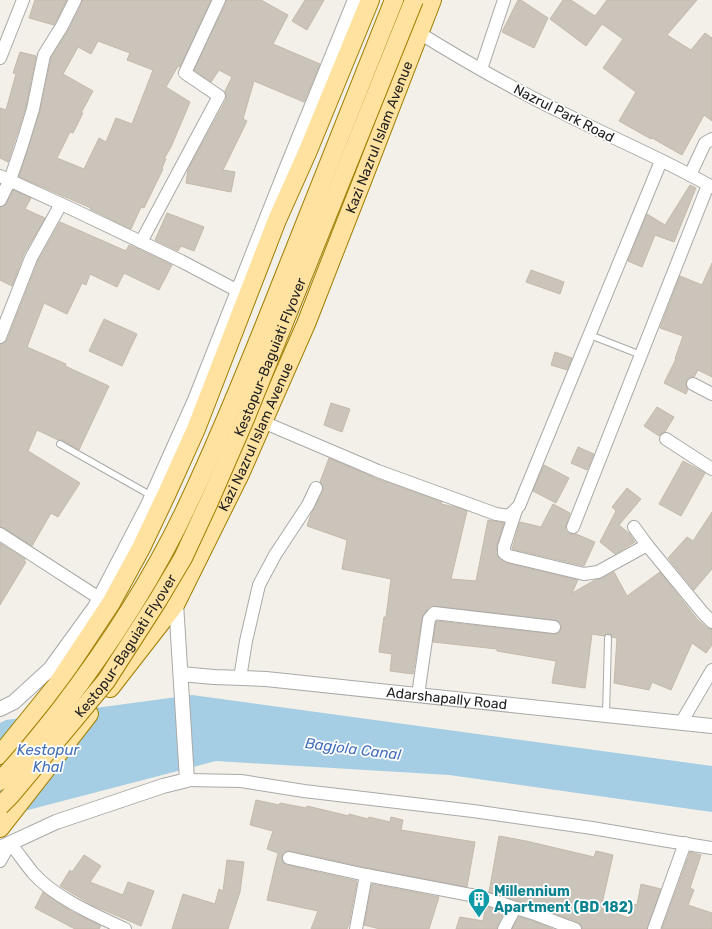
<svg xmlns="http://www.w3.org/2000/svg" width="712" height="929" font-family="Rubik,sans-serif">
  <rect width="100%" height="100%" fill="#f2f0e8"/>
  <path fill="#a5cde3" d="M 192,695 L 712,766 L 712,812 L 449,775 L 216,761 L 28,810 L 0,819 L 0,723 L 6,720 Z"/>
  <g fill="#cbc4ba" stroke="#c5b9a9" fill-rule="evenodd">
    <path d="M 35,0 L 67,0 L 54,25 L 29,18 Z"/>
    <path d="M 82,0 L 211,0 L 180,67 L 178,66 L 166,87 L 190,102 L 171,147 L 164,159 L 166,159 L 162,168 L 163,169 L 144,208 L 141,207 L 131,229 L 90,209 L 91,208 L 19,177 L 40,111 L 51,58 L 69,29 L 82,3 ZM 98,41 L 130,53 L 127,60 L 153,70 L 132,124 L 116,118 L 106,142 L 99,138 L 84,169 L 57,158 L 70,132 L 73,133 L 83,113 L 81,113 L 93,91 L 63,74 L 78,47 L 91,54 Z"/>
    <path d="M 226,0 L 261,0 L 288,15 L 273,44 L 320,64 L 304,102 L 254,81 L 243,119 L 247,121 L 223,170 L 235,172 L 231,192 L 186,183 L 188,169 L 226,100 L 226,96 L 225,91 L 232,77 L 219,70 L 211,82 L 194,70 L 226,3 Z"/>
    <path d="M 305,0 L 324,0 L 307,30 L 292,21 Z"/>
    <path d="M 518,0 L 521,0 L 548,18 L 534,48 L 502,32 Z"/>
    <path d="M 563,0 L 571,0 L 595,16 L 607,0 L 697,0 L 667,35 L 691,50 L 705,33 L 712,38 L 712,121 L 704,115 L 682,155 L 652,138 L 651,139 L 619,121 L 636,92 L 603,68 L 623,39 L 602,24 L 586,46 L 550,19 Z"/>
    <path d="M 20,52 L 36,56 L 26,107 L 8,162 L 0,158 L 0,108 L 6,110 L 16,74 L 13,73 Z"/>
    <path d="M 690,185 L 696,188 L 674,242 L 655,235 L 642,267 L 628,261 L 647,214 L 665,225 Z"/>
    <path d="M 13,190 L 31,198 L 25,209 L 45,218 L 24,254 L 12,286 L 0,280 L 0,207 L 4,206 L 6,204 Z"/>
    <path d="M 167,213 L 204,227 L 194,251 L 181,246 L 178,251 L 155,240 Z"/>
    <path d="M 60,222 L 126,251 L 129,245 L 172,265 L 159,290 L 124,273 L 117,287 L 90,274 L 86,285 L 82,283 L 67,314 L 44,303 L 27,347 L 66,364 L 65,366 L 109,386 L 79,450 L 62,440 L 58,440 L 37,430 L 28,451 L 80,483 L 58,517 L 51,513 L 32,546 L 4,528 L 0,527 L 0,344 L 4,343 L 7,340 L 38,261 Z"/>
    <path d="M 712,263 L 712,377 L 698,370 L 694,377 L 689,377 L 686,381 L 686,385 L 688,389 L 686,394 L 664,383 L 676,359 L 675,359 L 683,336 L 660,328 L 680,276 L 702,285 Z"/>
    <path d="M 531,270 L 564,282 L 560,294 L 526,282 Z"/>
    <path d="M 104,319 L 137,334 L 122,366 L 89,351 Z"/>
    <path d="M 555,352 L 572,358 L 567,370 L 551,365 Z"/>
    <path d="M 331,403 L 350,409 L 342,432 L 324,425 Z"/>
    <path d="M 657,407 L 674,417 L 665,432 L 662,433 L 659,436 L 644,426 Z"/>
    <path d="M 578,447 L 594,454 L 587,470 L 571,463 Z"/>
    <path d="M 329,458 L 375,478 L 442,502 L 441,504 L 455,507 L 467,511 L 451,579 L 476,581 L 488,520 L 504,523 L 497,545 L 496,553 L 498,557 L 507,563 L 578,580 L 572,593 L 595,580 L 601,579 L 614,572 L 627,596 L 660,572 L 697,619 L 707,628 L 712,629 L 712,645 L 706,653 L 692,643 L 671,690 L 652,682 L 649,690 L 614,683 L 617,638 L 612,637 L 611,634 L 606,634 L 604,636 L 592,634 L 585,688 L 552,683 L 556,661 L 497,651 L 497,649 L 433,642 L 436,622 L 437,621 L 553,634 L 557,634 L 560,631 L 561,628 L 561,624 L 558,621 L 555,620 L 434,606 L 431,606 L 428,608 L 422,618 L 413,674 L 390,671 L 392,654 L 379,652 L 384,617 L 386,617 L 391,579 L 342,569 L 347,540 L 307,526 L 311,514 L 323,491 L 323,487 L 322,484 L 320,482 Z"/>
    <path d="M 683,461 L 705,473 L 681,516 L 659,504 Z"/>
    <path d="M 544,465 L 569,478 L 556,503 L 533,491 Z"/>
    <path d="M 627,488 L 641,499 L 619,525 L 630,534 L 635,542 L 615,554 L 600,542 L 616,511 L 612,507 Z"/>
    <path d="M 553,504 L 570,513 L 565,529 L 567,532 L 571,534 L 576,534 L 595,542 L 584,566 L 512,549 L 520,522 L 541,527 Z"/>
    <path d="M 712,512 L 712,569 L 694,590 L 668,558 L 687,537 L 693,541 Z"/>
    <path d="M 0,543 L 25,559 L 24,561 L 26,562 L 0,605 Z"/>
    <path d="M 256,800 L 279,805 L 280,803 L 306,808 L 307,806 L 349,816 L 349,814 L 368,819 L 369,817 L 390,822 L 391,817 L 403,820 L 401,830 L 475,842 L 467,887 L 368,868 L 291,851 L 286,851 L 283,853 L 282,857 L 282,860 L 284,863 L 287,865 L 357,881 L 349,924 L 347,929 L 311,929 L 318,911 L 267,900 L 278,853 L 267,849 L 273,831 L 250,825 Z"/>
    <path d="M 499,836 L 526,841 L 594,857 L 596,851 L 613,855 L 601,908 L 629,918 L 633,904 L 637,905 L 641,884 L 661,889 L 647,929 L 582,929 L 581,925 L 578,922 L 534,906 L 489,892 Z"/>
    <path d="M 690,852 L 701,855 L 690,888 L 694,890 L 688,905 L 712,913 L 712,929 L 662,929 Z"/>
    <path d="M 84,855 L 101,866 L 90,882 L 123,895 L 128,882 L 154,891 L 141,926 L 92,905 L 60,886 L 70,870 L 72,872 Z"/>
    <path d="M 227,860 L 244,862 L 240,892 L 228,929 L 172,929 L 183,894 L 215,904 L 219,889 L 223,891 Z"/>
    <path d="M 372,884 L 439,897 L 429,929 L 380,929 L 364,925 Z"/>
    <path d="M 43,892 L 60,904 L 72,912 L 101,926 L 99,929 L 75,929 L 35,908 Z"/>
    <path d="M 486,906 L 504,912 L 497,926 L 497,929 L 456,929 L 460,917 L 483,921 Z"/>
    <path d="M 519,917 L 530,920 L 553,929 L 512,929 Z"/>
  </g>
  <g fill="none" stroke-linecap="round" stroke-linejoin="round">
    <g stroke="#a9a9a9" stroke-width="8">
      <g id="service">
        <path d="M 590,335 L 641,355"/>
        <path d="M 60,444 L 152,496"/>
        <path d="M 606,715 L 608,638"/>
      </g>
    </g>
    <g stroke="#a9a9a9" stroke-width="14">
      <g id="minor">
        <path d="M 413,29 C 464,61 519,92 573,118 C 619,141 667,161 712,187"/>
        <path d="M 0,58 L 23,0"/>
        <path d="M 481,69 L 504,0"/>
        <path d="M 690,175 L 705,143 L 712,139"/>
        <path d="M 0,176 L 72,209 L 181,261 L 238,291"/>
        <path d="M 0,200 L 10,180 L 22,145 L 33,109 L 44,55 L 62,26 L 75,0"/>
        <path d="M 141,242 L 219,96 L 185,73 L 219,0"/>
        <path d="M 0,337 L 31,258 L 61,204"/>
        <path d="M 693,384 L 712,394"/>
        <path d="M 263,422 L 378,471 L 496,514 L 509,516 L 519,506 L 661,161"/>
        <path d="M 666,439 L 712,469"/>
        <path d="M 516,510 L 504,547 L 504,553 L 509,556 L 584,574 L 598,572 L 647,545"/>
        <path d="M 573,527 L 708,185"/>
        <path d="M 634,527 L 647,545 L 703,613 L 712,622"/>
        <path d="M 0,534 L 99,598"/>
        <path d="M 240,678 L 246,641 L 259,585 L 275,555 L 308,505 L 316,488"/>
        <path d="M 418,695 L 429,619 L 434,613 L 554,627"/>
        <path d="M 681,723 L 712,670"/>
        <path d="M 187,780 L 241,781 L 304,791 L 473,811 L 592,828 L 662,840 L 712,848"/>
        <path d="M 289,858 L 366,875 L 481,897 L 532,913 L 575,929"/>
        <path d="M 0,861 L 10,843 C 18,853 25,863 33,873 C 55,898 95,915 125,929"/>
        <path d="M 356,929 L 366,875"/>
        <path d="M 504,929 L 515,908"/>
        <path d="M 654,929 L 685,843"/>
      </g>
    </g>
    <g stroke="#a9a9a9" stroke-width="16">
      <g id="tertiary">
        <path id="s1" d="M 181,674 L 214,677 L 266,679 L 606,715 L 712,726"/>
        <path d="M 0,709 L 14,702 L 50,669 L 95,607 L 148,505 L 195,400 L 287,167 L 355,0"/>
        <path d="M 0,848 L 56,822 L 163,786 L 187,780 L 176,603"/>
      </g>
    </g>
    <g stroke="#9f7e00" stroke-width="20">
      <g id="primary">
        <path id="s2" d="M 110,688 L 176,603 L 240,474 L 306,324 L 362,181 L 432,0"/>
        <path d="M 0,755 L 56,686 L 111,603 L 141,548 L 168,491 L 196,429 L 277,220 L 307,153 L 370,0"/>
        <path d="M 0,828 L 89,714"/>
      </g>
    </g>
    <use href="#service" stroke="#fff" stroke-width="6"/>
    <use href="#minor" stroke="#fff" stroke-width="12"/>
    <use href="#tertiary" stroke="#fff" stroke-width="14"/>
    <use href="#primary" stroke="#ffe2a0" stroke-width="18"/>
    <g stroke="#9f7e00" stroke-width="20" stroke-linecap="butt">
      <g id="primary-bridge">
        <path d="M 0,781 C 21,759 41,734 60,710 C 109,646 154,577 188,504 C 223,430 253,355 283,279 C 320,186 357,93 394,0"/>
        <path id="s3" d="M 0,806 L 10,796 L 67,728 L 106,681 L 158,600 L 183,558 L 209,502 L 245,419 L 414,0"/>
      </g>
    </g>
    <use href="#primary-bridge" stroke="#ffe2a0" stroke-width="18"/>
  </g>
  <defs>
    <g id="building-pin" transform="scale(1.15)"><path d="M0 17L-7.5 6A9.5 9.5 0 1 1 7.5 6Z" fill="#0f9aa8" stroke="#fff"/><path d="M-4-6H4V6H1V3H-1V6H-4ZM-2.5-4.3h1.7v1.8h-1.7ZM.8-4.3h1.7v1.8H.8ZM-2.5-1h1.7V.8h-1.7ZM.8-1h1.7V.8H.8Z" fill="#fff"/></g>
  </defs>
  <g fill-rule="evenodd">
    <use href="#building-pin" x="479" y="899"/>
  </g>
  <g text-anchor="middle" stroke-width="3.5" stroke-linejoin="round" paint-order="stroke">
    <g font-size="14" fill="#222" stroke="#fff">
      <text transform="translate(564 113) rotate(27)" y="5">Nazrul Park Road</text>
      <text dy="5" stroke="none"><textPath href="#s2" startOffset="616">Kazi Nazrul Islam Avenue</textPath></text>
      <text dy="5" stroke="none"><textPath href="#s3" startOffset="528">Kestopur-Baguiati Flyover</textPath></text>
      <text dy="5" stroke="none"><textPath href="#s2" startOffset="292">Kazi Nazrul Islam Avenue</textPath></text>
      <text dy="5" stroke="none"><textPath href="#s3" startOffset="204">Kestopur-Baguiati Flyover</textPath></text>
      <text dy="5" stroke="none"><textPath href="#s1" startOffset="267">Adarshapally Road</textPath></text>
    </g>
    <g font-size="14" font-weight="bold" fill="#0d838f" stroke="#fff" text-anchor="start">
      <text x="494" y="896">Millennium<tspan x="494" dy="16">Apartment (BD 182)</tspan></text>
    </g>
    <g font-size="15" font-style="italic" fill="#4571ba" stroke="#fff">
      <text transform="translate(353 749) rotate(7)" y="5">Bagjola Canal</text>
      <text x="48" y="755">Kestopur<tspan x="48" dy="17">Khal</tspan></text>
    </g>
  </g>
</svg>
